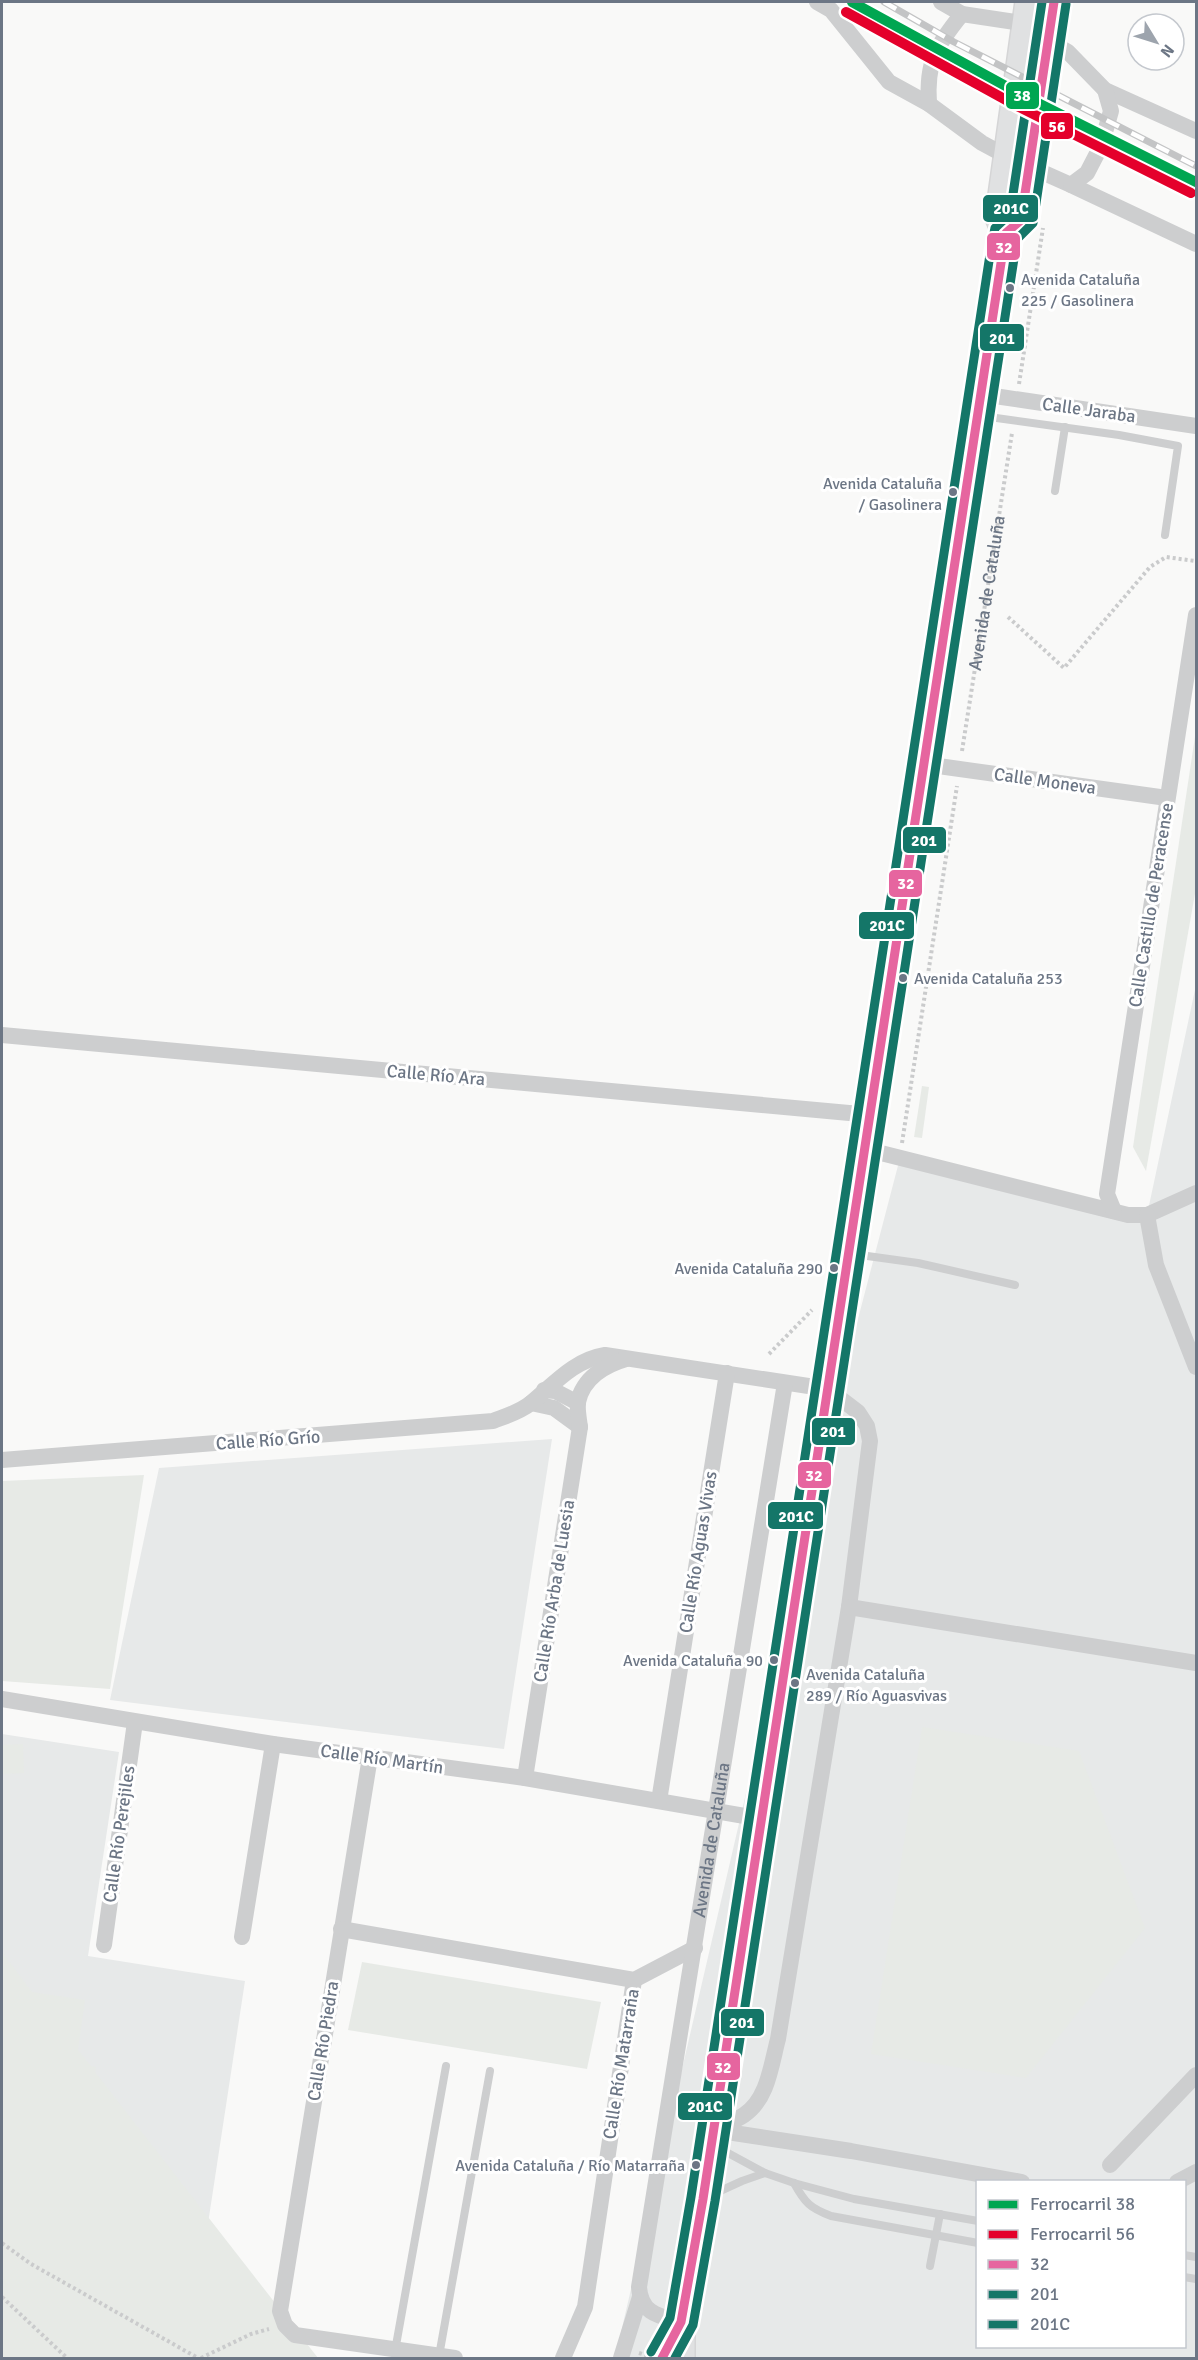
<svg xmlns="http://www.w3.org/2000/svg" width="1198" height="2360" font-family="Signika,sans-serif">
  <rect width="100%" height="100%" fill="#f9f9f8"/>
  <g fill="#e7e9e9" fill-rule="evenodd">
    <path d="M 1196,985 L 1196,2358 L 615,2358 L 840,1388 L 900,1158 L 1147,1215 ZM 978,2182 L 1184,2182 L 1184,2346 L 978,2346 Z"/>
    <path d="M 552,1439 L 504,1749 L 110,1700 L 159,1468 Z"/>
    <path d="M 2,1734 L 119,1752 L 88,1956 L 245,1981 L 207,2230 L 2,1969 Z"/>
  </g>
  <g fill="#e7eae6">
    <path d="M 1196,730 L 1196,888 L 1146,1171 L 1133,1147 Z"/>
    <path d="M 922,1086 L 929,1087 L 922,1138 L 914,1137 Z"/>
    <path d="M 144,1475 L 110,1689 L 2,1681 L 2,1481 Z"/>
    <path d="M 922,1727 L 1079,1751 L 1145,1928 L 1026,2078 L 871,2054 Z"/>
    <path d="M 23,1744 L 24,1773 L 2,1774 L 2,1745 Z"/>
    <path d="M 2,1952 L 32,1992 L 85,2000 L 78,2050 L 91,2066 L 96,2067 L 95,2072 L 318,2358 L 2,2358 Z"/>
    <path d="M 362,1962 L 601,2002 L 587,2069 L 348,2030 Z"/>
  </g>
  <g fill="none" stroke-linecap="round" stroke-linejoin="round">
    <g stroke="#d5d5d6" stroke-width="30">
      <g id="primary">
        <path d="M 1006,233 L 1021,220 L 1054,2"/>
        <path d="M 681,2358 L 681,2322 L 714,2130 L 1006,233 L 999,217 L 1029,2"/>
      </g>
    </g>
    <g stroke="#cacbcc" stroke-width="4" stroke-dasharray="3 3" stroke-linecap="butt">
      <path d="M 1019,384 L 1043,228"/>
      <path d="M 1008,617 L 1064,668 L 1150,567 L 1166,557 L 1195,561"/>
      <path id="s1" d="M 962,751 L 1012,433"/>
      <path d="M 902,1143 L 957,786"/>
      <path d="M 769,1354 L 812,1310"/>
      <path d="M 2,2243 L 31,2264 L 198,2358"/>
      <path d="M 2,2297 L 67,2358"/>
      <path d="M 639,2353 L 648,2356"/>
      <path d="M 201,2358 L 251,2334 L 269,2329"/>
    </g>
    <g stroke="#cdcecf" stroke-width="8">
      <path d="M 982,416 L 1119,435 L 1178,446 L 1165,535"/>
      <path d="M 1055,491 L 1065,427"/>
      <path d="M 853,1254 L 918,1263 L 1015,1285"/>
      <path d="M 715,2146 L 765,2173 L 794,2183 L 854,2199 L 978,2221"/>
      <path d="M 794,2183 C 805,2203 810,2208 831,2216 L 978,2243"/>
      <path d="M 707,2197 L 742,2181 L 765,2173"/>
      <path d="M 1184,2255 L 1196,2257"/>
      <path d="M 930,2266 L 940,2214"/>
      <path d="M 1184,2277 L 1196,2279"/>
      <path d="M 395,2351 L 446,2066"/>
      <path d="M 439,2356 L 490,2071"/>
    </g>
    <g stroke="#cdcecf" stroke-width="16">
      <path d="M 817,2 L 831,10 L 889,82 L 929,104 L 982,143 L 1008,157 L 1071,185 L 1196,244"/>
      <path d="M 941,2 L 962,14 L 1015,22 L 1068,52 L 1105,90 L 1196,131"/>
      <path d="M 929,104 C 926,62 936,46 962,14"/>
      <path d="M 1071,185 L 1087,173 L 1101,146 L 1111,111 L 1105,90"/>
      <path d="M 981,394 L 1196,426"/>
      <path d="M 924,764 L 1167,798"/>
      <path d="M 2,1035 L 871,1115"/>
      <path d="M 865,1149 L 1128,1215 L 1147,1215 L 1196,1193"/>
      <path d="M 1114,1211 L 1107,1194 L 1196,615"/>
      <path d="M 1147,1215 L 1156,1265 L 1196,1367"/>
      <path d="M 544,1390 L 555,1391 L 578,1403"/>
      <path d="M 531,1403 L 554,1408 L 580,1427"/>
      <path d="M 2,1460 L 493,1421 C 506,1416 520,1412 531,1403 C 554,1384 574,1360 605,1355 L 828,1389 L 858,1412 L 867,1426 L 870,1441 L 849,1607 L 778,2039 C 771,2065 768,2099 744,2115 C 735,2121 724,2125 714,2130"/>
      <path d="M 849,1607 L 1196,1663"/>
      <path d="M 2,1699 L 273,1744 L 525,1778 L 762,1819"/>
      <path d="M 370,1757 L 280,2311 L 285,2325 L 295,2335 L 455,2358"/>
      <path d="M 525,1778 L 580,1427 C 579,1419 577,1410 578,1402 C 583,1378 605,1365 626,1359"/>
      <path d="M 659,1801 L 727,1373"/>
      <path d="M 341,1929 L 634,1980 L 695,1948"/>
      <path d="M 242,1937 L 273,1744"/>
      <path d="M 104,1945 L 135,1722"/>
      <path d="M 714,2130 L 851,2151 L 1022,2182"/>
      <path d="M 1110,2165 L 1196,2075"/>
      <path d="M 1177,2182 L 1196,2172"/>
      <path id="s2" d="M 681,2322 C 659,2316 641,2314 639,2287 L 785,1383"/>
      <path d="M 563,2358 L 585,2307 L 634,1980"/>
      <path d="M 621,2358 L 640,2297"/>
    </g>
    <use href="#primary" stroke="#e0e1e2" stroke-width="27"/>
    <g stroke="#c3c4c5" stroke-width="7">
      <path id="rail" d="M 884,2 L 954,42 L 1196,166"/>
    </g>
    <use href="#rail" stroke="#fff" stroke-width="4.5" stroke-dasharray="14" stroke-linecap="butt"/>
    <g stroke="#fff" stroke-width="14">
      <path id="bus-1" d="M 662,2358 L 681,2322 L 703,2199 L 1003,250 L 1006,233 L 1021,220 L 1054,2"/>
    </g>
    <g stroke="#fff" stroke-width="14">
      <path id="bus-2" d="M 675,2358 L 693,2325 L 715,2201 L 1015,252 L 1017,239 L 1033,223 L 1066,4"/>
    </g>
    <g stroke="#fff" stroke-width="14">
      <path id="bus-3" d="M 651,2352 L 670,2318 L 691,2197 L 991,248 L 995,228 L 1010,214 L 1042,2"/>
    </g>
    <use href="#bus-1" stroke="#e6659f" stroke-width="9"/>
    <use href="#bus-2" stroke="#147668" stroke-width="9"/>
    <use href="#bus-3" stroke="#147668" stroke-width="9"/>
    <g stroke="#fff" stroke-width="15">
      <path id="rail-1" d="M 852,2 L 1022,95 L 1196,182"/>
    </g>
    <g stroke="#fff" stroke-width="15">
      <path id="rail-2" d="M 846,12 L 1017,106 L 1191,193"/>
    </g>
    <use href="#rail-1" stroke="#00a651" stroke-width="10"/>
    <use href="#rail-2" stroke="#e4002b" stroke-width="10"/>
  </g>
  <g fill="#6c7685" stroke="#fff" stroke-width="2">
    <circle cx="1010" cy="288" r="5"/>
    <circle cx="953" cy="492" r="5"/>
    <circle cx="903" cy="978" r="5"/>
    <circle cx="834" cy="1268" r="5"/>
    <circle cx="774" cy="1660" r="5"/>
    <circle cx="795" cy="1683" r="5"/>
    <circle cx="696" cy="2165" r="5"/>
  </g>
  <g text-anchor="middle" stroke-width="6" stroke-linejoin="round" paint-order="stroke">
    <g font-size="16" fill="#6c7685" stroke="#fff" text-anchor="end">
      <text x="1021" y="285" text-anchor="start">Avenida Cataluña<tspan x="1021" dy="21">225 / Gasolinera</tspan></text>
      <text x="942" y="489">Avenida Cataluña<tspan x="942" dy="21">/ Gasolinera</tspan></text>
      <text x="914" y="984" text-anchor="start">Avenida Cataluña 253</text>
      <text x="823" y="1274">Avenida Cataluña 290</text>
      <text x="763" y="1666">Avenida Cataluña 90</text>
      <text x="806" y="1680" text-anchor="start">Avenida Cataluña<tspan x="806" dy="21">289 / Río Aguasvivas</tspan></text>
      <text x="685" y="2171">Avenida Cataluña / Río Matarraña</text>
    </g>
    <g font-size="18" fill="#6c7685" stroke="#fff">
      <text transform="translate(1089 410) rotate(8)" y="6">Calle Jaraba</text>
      <text dy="6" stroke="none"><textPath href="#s1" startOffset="160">Avenida de Cataluña</textPath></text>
      <text transform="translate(1045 781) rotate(8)" y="6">Calle Moneva</text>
      <text transform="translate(1151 905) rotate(-81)" y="6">Calle Castillo de Peracense</text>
      <text transform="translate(436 1075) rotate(5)" y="6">Calle Río Ara</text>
      <text transform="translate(268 1440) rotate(-4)" y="6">Calle Río Grío</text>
      <text transform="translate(698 1552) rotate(-81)" y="6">Calle Río Aguas Vivas</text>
      <text transform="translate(554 1591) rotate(-81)" y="6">Calle Río Arba de Luesia</text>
      <text transform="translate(382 1759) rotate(8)" y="6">Calle Río Martín</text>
      <text transform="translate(119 1834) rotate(-82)" y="6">Calle Río Perejiles</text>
      <text dy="6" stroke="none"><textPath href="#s2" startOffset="513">Avenida de Cataluña</textPath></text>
      <text transform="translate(323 2041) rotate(-81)" y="6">Calle Río Piedra</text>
      <text transform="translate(621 2064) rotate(-81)" y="6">Calle Río Matarraña</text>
    </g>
  </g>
  <g stroke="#fff" stroke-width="2">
    <rect x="1005" y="81" width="35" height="29" rx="6" fill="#00a651"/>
    <rect x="1040" y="112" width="34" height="28" rx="6" fill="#e4002b"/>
    <rect x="982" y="194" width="57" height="29" rx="6" fill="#147668"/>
    <rect x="986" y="232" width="35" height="29" rx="6" fill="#e6659f"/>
    <rect x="979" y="323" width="46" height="29" rx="6" fill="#147668"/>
    <rect x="902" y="826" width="45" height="28" rx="6" fill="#147668"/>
    <rect x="888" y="869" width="35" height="29" rx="6" fill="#e6659f"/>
    <rect x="858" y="911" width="57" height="29" rx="6" fill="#147668"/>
    <rect x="811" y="1417" width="45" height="29" rx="6" fill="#147668"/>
    <rect x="797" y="1461" width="35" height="28" rx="6" fill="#e6659f"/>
    <rect x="767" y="1501" width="57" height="29" rx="6" fill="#147668"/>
    <rect x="720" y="2008" width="45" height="29" rx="6" fill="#147668"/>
    <rect x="706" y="2052" width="35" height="29" rx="6" fill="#e6659f"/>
    <rect x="677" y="2092" width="56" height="29" rx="6" fill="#147668"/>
  </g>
  <g font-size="16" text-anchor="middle" font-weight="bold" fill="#fff">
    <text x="1022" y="101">38</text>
    <text x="1057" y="132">56</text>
    <text x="1011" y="214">201C</text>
    <text x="1004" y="253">32</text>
    <text x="1002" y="344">201</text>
    <text x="924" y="846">201</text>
    <text x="906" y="889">32</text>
    <text x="887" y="931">201C</text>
    <text x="833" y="1437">201</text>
    <text x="814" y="1481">32</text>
    <text x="796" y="1522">201C</text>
    <text x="742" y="2028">201</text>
    <text x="723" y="2073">32</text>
    <text x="705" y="2112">201C</text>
  </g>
  <rect width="1198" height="2360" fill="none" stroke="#6c7685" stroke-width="6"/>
  <rect x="976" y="2180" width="210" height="168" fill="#ffffff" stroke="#c4c8ce" stroke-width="1.5"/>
  <rect x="988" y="2200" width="30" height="9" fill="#00a651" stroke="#c4c8ce" stroke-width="1.5"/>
  <text x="1030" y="2210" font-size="18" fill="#6c7685">Ferrocarril 38</text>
  <rect x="988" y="2230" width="30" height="9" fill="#e4002b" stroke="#c4c8ce" stroke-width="1.5"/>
  <text x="1030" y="2240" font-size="18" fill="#6c7685">Ferrocarril 56</text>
  <rect x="988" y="2260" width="30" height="9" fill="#e6659f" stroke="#c4c8ce" stroke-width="1.5"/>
  <text x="1030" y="2270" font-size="18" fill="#6c7685">32</text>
  <rect x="988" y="2290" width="30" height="9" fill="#147668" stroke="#c4c8ce" stroke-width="1.5"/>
  <text x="1030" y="2300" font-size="18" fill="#6c7685">201</text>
  <rect x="988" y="2320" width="30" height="9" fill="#147668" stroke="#c4c8ce" stroke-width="1.5"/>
  <text x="1030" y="2330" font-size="18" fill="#6c7685">201C</text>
  <g transform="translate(1156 42) rotate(128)"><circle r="28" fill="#ffffff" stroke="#c4c8ce" stroke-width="1.5"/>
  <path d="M0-4.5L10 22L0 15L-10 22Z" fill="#9da4ad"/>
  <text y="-9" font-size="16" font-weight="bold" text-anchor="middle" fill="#6c7685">N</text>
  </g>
</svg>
